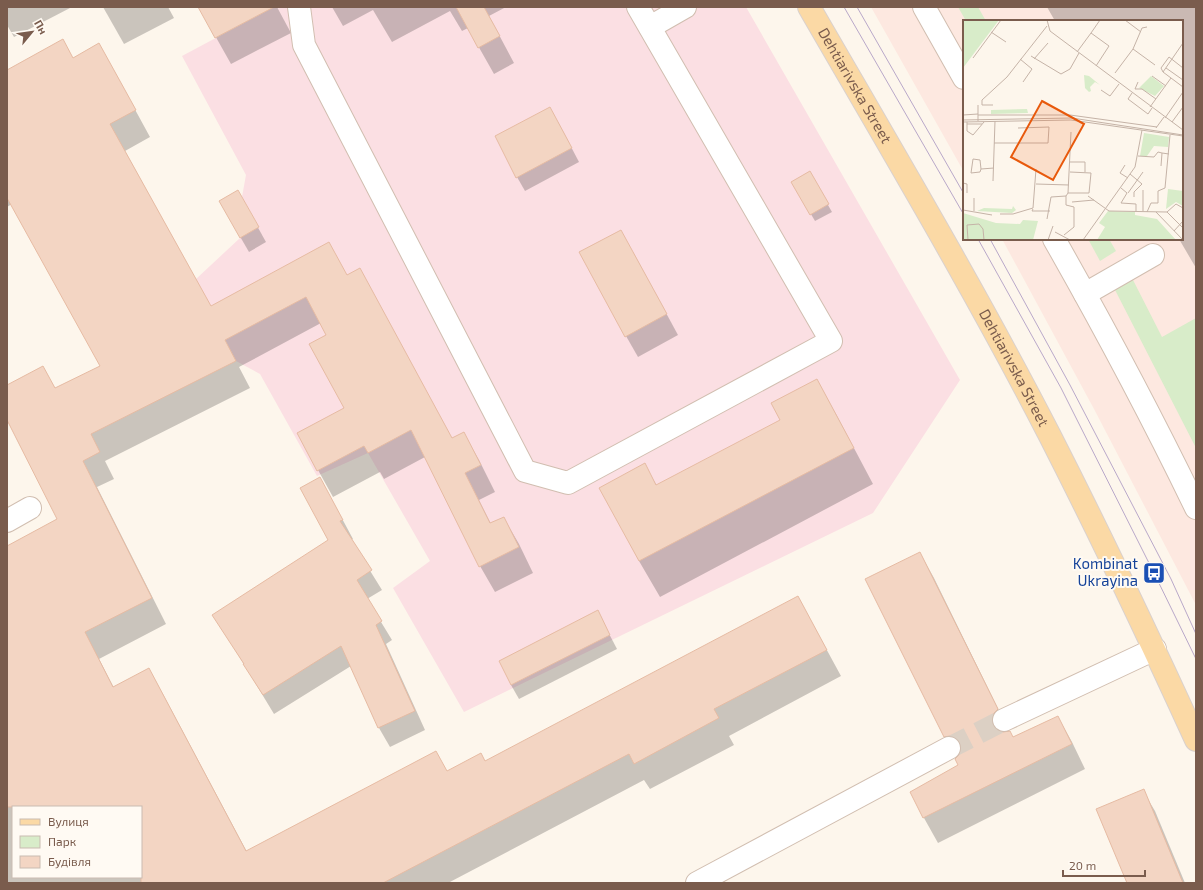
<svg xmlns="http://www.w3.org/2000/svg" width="1203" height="890" font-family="'Exo 2',sans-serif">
  <rect width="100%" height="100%" fill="#fdf6ec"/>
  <path fill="#fde8e0" d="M 871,7 L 1196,7 L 1196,605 L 1094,409 L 1002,239 L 1182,239 L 1182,21 L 964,21 L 964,172 Z"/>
  <path fill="#fbdfe3" d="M 274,7 L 746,7 L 960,380 L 873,513 L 464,712 L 393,588 L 430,561 L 368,453 L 317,476 L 260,374 L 236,361 L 210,310 L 196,279 L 240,238 L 259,227 L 242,197 L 246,175 L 182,56 Z"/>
  <g fill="#d8ecc9">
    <path d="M 958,7 L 978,7 L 986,21 L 966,21 Z"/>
    <path d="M 1088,239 L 1109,239 L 1116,251 L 1100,261 Z"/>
    <path d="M 1132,278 L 1162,337 L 1196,318 L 1196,448 L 1114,288 Z"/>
  </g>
  <g fill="#0003" fill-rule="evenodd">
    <path d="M 7,7 L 72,7 L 14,37 L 7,25 Z"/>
    <path d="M 103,7 L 168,7 L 174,18 L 124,44 Z"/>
    <path d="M 199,7 L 277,7 L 291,33 L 231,64 Z"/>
    <path d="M 332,7 L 506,7 L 489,16 L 514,63 L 494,74 L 468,28 L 462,31 L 450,11 L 392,42 L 373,10 L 343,26 Z"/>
    <path d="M 1047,7 L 1196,7 L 1196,268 L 1179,239 L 1182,239 L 1182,21 L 1055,21 Z"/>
    <path d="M 73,59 L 114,71 L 150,137 L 125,151 L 211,307 L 347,276 L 452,439 L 464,434 L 479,460 L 495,492 L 479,500 L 491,524 L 504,518 L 519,544 L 533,573 L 495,592 L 480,566 L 425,457 L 384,479 L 380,472 L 333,497 L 298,434 L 345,409 L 328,335 L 321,323 L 239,367 L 250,388 L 105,461 L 114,479 L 97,487 L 166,624 L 99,659 L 114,688 L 149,669 L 164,696 L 247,852 L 447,772 L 485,762 L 798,597 L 841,676 L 729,736 L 734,745 L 650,789 L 644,780 L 448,883 L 7,883 L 7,547 L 59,519 L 7,418 L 7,386 L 55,389 L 101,366 L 12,204 L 7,207 L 7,71 ZM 13,807 L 141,807 L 141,877 L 13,877 Z"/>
    <path d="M 558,122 L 579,162 L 525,191 L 517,177 Z"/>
    <path d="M 809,172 L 832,212 L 815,221 L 792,182 Z"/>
    <path d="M 238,192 L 266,242 L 249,252 L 220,202 Z"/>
    <path d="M 633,252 L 678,335 L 638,357 L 626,336 Z"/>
    <path d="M 817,380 L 837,416 L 873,484 L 660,597 L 639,561 L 601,488 L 645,465 L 657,486 L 782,420 Z"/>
    <path d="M 331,498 L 353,539 L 351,540 L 382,590 L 367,599 L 392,640 L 386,644 L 425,730 L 390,747 L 379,728 L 351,666 L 274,714 L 214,615 L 329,540 Z"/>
    <path d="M 920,553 L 934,578 L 1013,739 L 1058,717 L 1072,742 L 1085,769 L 938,843 L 924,818 L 911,792 L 959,766 L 957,758 L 944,736 Z"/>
    <path d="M 605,626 L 617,649 L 519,699 L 511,685 Z"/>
    <path d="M 1143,791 L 1155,811 L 1185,883 L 1129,883 Z"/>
  </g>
  <g fill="#f3d5c3" stroke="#e6bba3">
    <path d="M 198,7 L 274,7 L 215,38 Z"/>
    <path d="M 456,7 L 484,7 L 500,36 L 478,48 Z"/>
    <path d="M 63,39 L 73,58 L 99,43 L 136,110 L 110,124 L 211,306 L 329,242 L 347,275 L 360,268 L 452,438 L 464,432 L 481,465 L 465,473 L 490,523 L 504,517 L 519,547 L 479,567 L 411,430 L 368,453 L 364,446 L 317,471 L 297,433 L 344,408 L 309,344 L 326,335 L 306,297 L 225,340 L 236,361 L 91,434 L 100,452 L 83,461 L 152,598 L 85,632 L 113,687 L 149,668 L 246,851 L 436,751 L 447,771 L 481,753 L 485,761 L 798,596 L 827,650 L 714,709 L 719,718 L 634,764 L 629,754 L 383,883 L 141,883 L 141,807 L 7,807 L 7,546 L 57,519 L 7,420 L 7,385 L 43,366 L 55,388 L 100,366 L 7,198 L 7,70 Z"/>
    <path d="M 550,107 L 572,148 L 516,178 L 495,136 Z"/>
    <path d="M 810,171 L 829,204 L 810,215 L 791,182 Z"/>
    <path d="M 238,190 L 259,227 L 240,238 L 219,201 Z"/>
    <path d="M 621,230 L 667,314 L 625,337 L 579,252 Z"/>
    <path d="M 817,379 L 854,448 L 639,561 L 599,488 L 645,463 L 656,485 L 780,420 L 771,403 Z"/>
    <path d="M 320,477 L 343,520 L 340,521 L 372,570 L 357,580 L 382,621 L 376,625 L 415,711 L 378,728 L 341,646 L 263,695 L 243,664 L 244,664 L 212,615 L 328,540 L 300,488 Z"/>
    <path d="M 920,552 L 998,709 L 994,713 L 992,719 L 993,726 L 997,730 L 1003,732 L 1010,731 L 1013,737 L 1058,716 L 1072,744 L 923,818 L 910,792 L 958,765 L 955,759 L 960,754 L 961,749 L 960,742 L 955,737 L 950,736 L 944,737 L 865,579 Z"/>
    <path d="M 598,610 L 610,635 L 511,685 L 499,661 Z"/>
    <path d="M 1144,789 L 1183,883 L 1127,883 L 1096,809 Z"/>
  </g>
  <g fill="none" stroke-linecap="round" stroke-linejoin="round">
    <path stroke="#dcd0c4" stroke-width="22" stroke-dasharray="22 11" stroke-linecap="butt" d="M 949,748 L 1004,720"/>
    <g stroke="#d1beb0" stroke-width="24">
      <g id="minor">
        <path d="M 299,7 L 304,45 L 525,471 L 568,483 L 831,341 L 638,7"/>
        <path d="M 924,7 L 964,78"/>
        <path d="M 650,27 L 685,7"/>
        <path d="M 1054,239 C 1104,327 1152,417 1196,508"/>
        <path d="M 1085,294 L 1153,255"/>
        <path d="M 7,521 L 30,508"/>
        <path d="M 1004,720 L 1155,649"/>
        <path d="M 697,883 L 949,748"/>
      </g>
    </g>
    <g stroke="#dad1cd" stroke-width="24">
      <g id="major">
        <path id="s1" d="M 809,7 C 891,149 975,290 1050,436 C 1101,536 1149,637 1196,740"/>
      </g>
    </g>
    <use href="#minor" stroke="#fff" stroke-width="22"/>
    <use href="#major" stroke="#fbd9a5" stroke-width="22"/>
    <g stroke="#b9a8c9" stroke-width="1">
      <path d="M 844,7 L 964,215"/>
      <path d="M 857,7 L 964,194"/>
      <path d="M 978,239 L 1061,388 L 1154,573 L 1196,659"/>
      <path d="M 990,239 L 1070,385 L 1171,579 L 1196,634"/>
    </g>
  </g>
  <defs>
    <g id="bus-square" transform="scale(1.15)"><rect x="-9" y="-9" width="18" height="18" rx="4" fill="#1a4fb4" stroke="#fffaf3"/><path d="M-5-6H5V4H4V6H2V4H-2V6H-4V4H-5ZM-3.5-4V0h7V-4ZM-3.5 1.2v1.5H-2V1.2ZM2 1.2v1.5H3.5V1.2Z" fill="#fff"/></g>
  </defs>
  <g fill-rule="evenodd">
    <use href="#bus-square" x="1154" y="573"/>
  </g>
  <g text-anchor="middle" stroke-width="4" stroke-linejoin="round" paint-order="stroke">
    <g font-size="15" fill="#7a5c4d" stroke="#fffaf3">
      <text dy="5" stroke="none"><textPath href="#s1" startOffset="91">Dehtiarivska Street</textPath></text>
      <text dy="5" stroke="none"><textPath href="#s1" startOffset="415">Dehtiarivska Street</textPath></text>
    </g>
    <g font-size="15" fill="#164399" stroke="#fffaf3" text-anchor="end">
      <text x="1138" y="569">Kombinat<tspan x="1138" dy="17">Ukrayina</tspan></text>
    </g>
  </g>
  <g transform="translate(963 20)">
    <rect width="220" height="220" fill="#fdf6ec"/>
    <path d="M 0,0 L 36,0 L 0,48 ZM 121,55 L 126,56 L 137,65 L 132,62 L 127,67 L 128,71 L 126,72 L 122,68 ZM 188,56 L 201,66 L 192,76 L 176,68 ZM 64,89 L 65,93 L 28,94 L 28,90 ZM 181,113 L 206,117 L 205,127 L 191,126 L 184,136 L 177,136 ZM 205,169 L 220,171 L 220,186 L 213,182 L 203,189 ZM 50,186 L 53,190 L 49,193 L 14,191 L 21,188 L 49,189 ZM 145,191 L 172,192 L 172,195 L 194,199 L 213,220 L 134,220 L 142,207 L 136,203 ZM 0,193 L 33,203 L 57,204 L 60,200 L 75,201 L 70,220 L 0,220 Z" fill="#d8ecc9"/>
    <path fill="none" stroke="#c5b3a7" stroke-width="1" d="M 84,0 L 87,11 L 220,110M 162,0 L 178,12M 28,12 L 43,22M 128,13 L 137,0M 220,23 L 200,52 L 220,67M 170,29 L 192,45M 114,32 L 128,13 L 146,26 L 133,46M 68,36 L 98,54 L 107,49 L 116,33M 10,38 L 38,0M 57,39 L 69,49 L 60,62M 71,39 L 85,23M 203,48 L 220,60M 200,52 L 198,48 L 206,37 L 220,48M 152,53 L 170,29 L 179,8 L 184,7M 189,56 L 203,66M 175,62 L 172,69 L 179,69 L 193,79M 138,70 L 147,76 L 156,64M 169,73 L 165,79 L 185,94 L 189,88M 15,85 L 15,101M 30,85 L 19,85 L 19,80 L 44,57 L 84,6M 187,87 L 208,58M 0,95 L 15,94M 15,95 L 107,95 L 194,107M 202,98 L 220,72M 0,100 L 109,98 L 220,115M 0,102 L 108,100 L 220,116M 4,102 L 4,111 L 10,115 L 21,102M 209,102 L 220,87M 4,104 L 19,104M 193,108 L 201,97M 31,123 L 85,123 L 86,107 L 55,108M 175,136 L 191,137 L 195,132 L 199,133M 107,142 L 122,142 L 122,152M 162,145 L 157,153 L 165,158M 198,146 L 199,133 L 206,134M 18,149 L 17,152 L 8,153 L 10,139 L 17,140 L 18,149 L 31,148M 167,154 L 179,164 L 171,172 L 171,177M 30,161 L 32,101M 0,163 L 4,164 L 4,173M 73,164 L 106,165M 158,168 L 164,173 L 158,183 L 173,184 L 173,191M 105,173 L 108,112M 165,173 L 180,152M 125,176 L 146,191 L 204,192M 109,182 L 131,180M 70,188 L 73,149M 220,188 L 213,184 L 204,192 L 220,208M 70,189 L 69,191 L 87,191M 0,190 L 29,195M 11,191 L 11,178M 180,191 L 180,170M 184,192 L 188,183 L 195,183 L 195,171 L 202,168 L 207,115M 193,192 L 220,220M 37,194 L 50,194 L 70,188M 84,199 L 88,177 L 103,176 L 105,173 L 126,173 L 128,153 L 107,152M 211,211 L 220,201M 92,212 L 107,220M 101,215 L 111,207 L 111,187 L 103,185 L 103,176M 5,220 L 4,205 L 16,204 L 20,209 L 21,220M 85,220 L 90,206M 120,220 L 172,147 L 179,110"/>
    <path fill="#e8590c" fill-opacity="0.15" stroke="#e8590c" stroke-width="2" d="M 79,81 L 121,104 L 90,160 L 48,137 Z"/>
    <rect width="220" height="220" fill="none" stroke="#7a5c4d" stroke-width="2"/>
  </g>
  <rect width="1203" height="890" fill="none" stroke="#7a5c4d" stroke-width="16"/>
  <rect x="12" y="806" width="130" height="72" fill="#fffaf3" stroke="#cabbb1"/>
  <rect x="20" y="819" width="20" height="6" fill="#fbd9a5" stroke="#cabbb1"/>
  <text x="48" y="826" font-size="12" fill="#7a5c4d">Вулиця</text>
  <rect x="20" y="836" width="20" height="12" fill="#d8ecc9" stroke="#cabbb1"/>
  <text x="48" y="846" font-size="12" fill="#7a5c4d">Парк</text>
  <rect x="20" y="856" width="20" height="12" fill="#f3d5c3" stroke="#cabbb1"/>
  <text x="48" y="866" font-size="12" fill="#7a5c4d">Будівля</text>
  <g transform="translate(32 32) rotate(61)" stroke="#fffaf3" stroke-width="3" paint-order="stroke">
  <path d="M0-3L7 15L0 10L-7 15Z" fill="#7a5c4d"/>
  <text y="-6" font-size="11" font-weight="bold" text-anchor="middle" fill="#7a5c4d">Пн</text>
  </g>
  <path d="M1063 870v6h82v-6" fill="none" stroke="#7a5c4d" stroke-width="2"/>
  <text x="1069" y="870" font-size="12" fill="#7a5c4d" stroke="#fffaf3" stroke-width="3" paint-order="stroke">20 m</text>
</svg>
